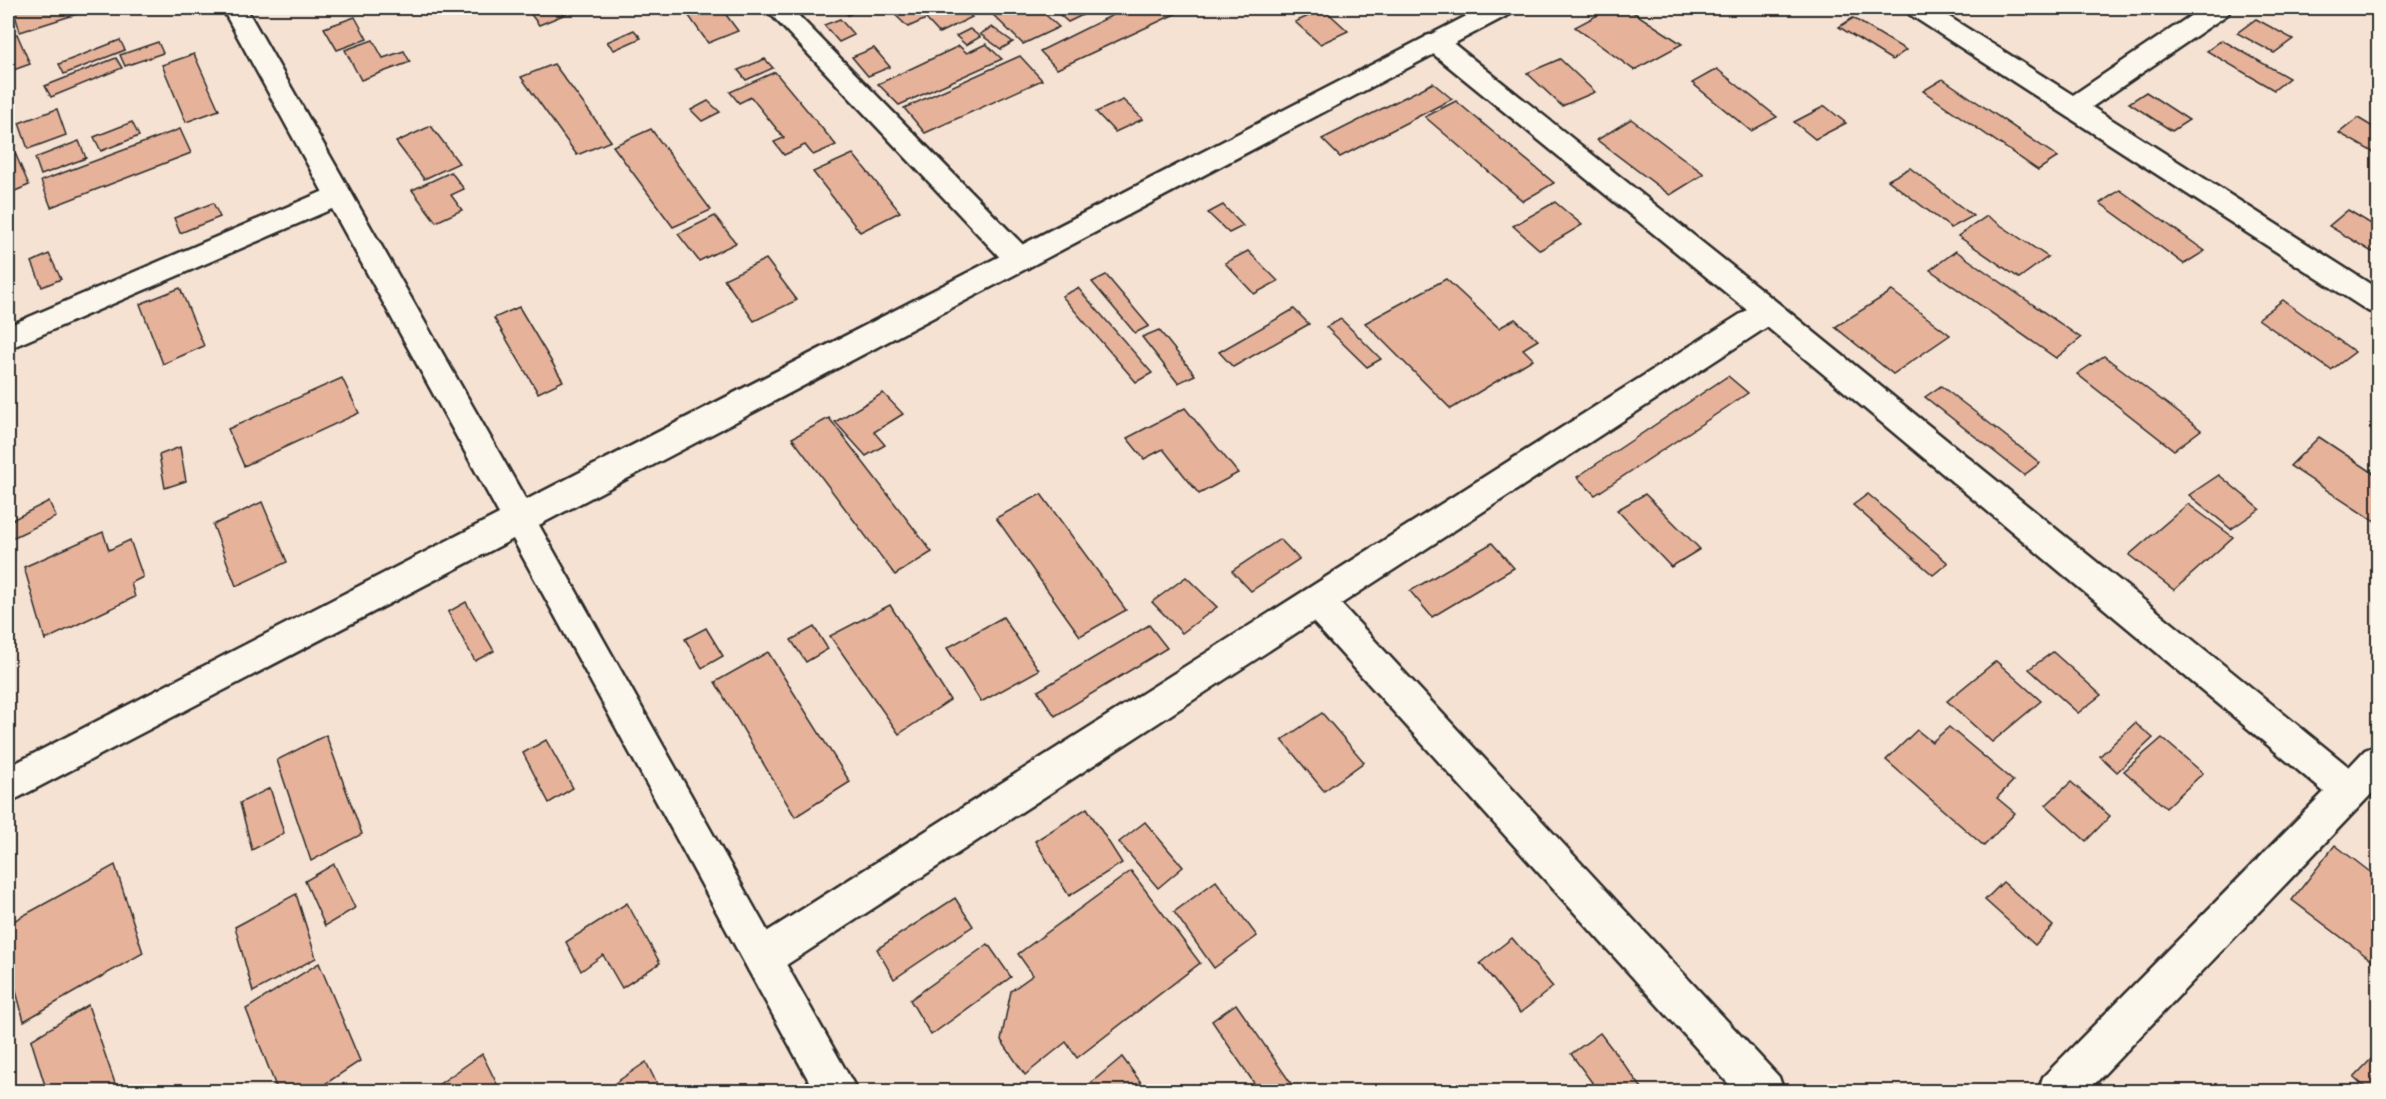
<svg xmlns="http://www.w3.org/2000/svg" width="2386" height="1099" font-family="Itim,sans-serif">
  <rect width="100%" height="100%" fill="#f5e2d3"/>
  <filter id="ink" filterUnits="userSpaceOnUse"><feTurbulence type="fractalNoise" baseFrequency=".0167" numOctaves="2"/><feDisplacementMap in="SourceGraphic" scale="12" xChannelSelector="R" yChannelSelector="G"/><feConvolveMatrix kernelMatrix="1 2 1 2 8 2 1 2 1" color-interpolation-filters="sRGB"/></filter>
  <g filter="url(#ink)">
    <g fill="#e6b29a" stroke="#2b2b2b" stroke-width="1.5">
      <path d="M 13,8 L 96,8 L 20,32 Z"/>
      <path d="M 526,8 L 577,8 L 578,9 L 539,25 Z"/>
      <path d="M 688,8 L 721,8 L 738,31 L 708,43 L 684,9 Z"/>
      <path d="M 841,8 L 864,8 L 848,15 Z"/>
      <path d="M 888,8 L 961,8 L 972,17 L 939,33 L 926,19 L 908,27 Z"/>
      <path d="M 986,8 L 1038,8 L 1059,27 L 1023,44 Z"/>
      <path d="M 1052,8 L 1097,8 L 1068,22 Z"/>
      <path d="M 1127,8 L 1188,8 L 1057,69 L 1040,51 Z"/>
      <path d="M 1611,8 L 1627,8 L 1682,44 L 1634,70 L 1575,27 Z"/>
      <path d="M 1324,9 L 1348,31 L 1320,44 L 1295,22 Z"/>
      <path d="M 355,17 L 367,39 L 337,50 L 324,28 Z"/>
      <path d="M 1853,18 L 1906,50 L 1892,60 L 1839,27 Z"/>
      <path d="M 840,19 L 854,35 L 839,42 L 824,25 Z"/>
      <path d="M 2256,19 L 2293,39 L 2274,53 L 2237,33 Z"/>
      <path d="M 992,27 L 1013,42 L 1001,49 L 980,34 Z"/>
      <path d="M 970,29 L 980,37 L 966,45 L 956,36 Z"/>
      <path d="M 634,30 L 641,38 L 614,50 L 607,42 Z"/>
      <path d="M 17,34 L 30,64 L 8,72 L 8,37 Z"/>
      <path d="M 120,40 L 125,50 L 64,74 L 59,64 Z"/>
      <path d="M 373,40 L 383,58 L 404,51 L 410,62 L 361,80 L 345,50 Z"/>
      <path d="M 2222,40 L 2289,78 L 2274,90 L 2207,51 Z"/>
      <path d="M 158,42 L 163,53 L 125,66 L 120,55 Z"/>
      <path d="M 986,44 L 1002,59 L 899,105 L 878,84 L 959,46 L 967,53 Z"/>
      <path d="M 874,48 L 890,67 L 868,76 L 852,57 Z"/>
      <path d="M 194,54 L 219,110 L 186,122 L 162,65 Z"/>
      <path d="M 1020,56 L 1042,80 L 925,133 L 904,108 Z"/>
      <path d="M 116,58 L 122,68 L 51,97 L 45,86 Z"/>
      <path d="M 765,59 L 773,68 L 746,80 L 738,70 Z"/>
      <path d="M 1560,59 L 1595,92 L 1562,106 L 1527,73 Z"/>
      <path d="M 554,64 L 611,141 L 577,155 L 521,77 Z"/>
      <path d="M 1717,69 L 1777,117 L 1751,131 L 1692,83 Z"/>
      <path d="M 775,72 L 836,145 L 813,155 L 805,145 L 784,155 L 774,142 L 784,138 L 751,97 L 739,103 L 730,92 Z"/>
      <path d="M 1943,79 L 2058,157 L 2038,170 L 1923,91 Z"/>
      <path d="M 1433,83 L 1452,99 L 1340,157 L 1322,139 Z"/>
      <path d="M 2146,92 L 2189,120 L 2172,131 L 2129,103 Z"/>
      <path d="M 1123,100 L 1143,119 L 1115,132 L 1096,112 Z"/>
      <path d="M 708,101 L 720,112 L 702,121 L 691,110 Z"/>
      <path d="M 1456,101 L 1554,183 L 1523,201 L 1425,117 Z"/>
      <path d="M 1825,106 L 1846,123 L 1815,139 L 1794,122 Z"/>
      <path d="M 57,109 L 66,135 L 28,149 L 19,123 Z"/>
      <path d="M 2358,118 L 2378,130 L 2378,155 L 2339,133 Z"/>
      <path d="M 1631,119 L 1704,174 L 1670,195 L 1597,140 Z"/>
      <path d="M 132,122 L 139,136 L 101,151 L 94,137 Z"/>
      <path d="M 431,126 L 459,163 L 424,179 L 396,142 Z"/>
      <path d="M 180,129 L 191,153 L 51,207 L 41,181 Z"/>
      <path d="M 651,129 L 711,210 L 673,227 L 613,146 Z"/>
      <path d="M 8,137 L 29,185 L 8,194 Z"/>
      <path d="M 79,141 L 86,158 L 41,175 L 35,158 Z"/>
      <path d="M 853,154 L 900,212 L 860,232 L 813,172 Z"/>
      <path d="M 1910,168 L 1973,216 L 1951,228 L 1888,180 Z"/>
      <path d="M 451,172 L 464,189 L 451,195 L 462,210 L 436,222 L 412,190 Z"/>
      <path d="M 2120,190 L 2205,251 L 2184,264 L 2100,203 Z"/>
      <path d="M 1555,202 L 1582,225 L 1540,250 L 1513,226 Z"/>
      <path d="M 213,203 L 220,217 L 180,233 L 174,218 Z"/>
      <path d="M 1223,205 L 1243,226 L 1229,233 L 1208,213 Z"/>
      <path d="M 2348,210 L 2378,228 L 2378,246 L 2372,252 L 2329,226 Z"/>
      <path d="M 715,216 L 736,243 L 699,261 L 678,234 Z"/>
      <path d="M 1987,216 L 2048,257 L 2019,278 L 1958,236 Z"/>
      <path d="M 1248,251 L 1278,281 L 1254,294 L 1225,263 Z"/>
      <path d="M 1956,251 L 2081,338 L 2056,358 L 1930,270 Z"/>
      <path d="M 49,254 L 61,279 L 42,287 L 32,262 Z"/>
      <path d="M 766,259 L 797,300 L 754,321 L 724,279 Z"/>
      <path d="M 1106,275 L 1149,326 L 1135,333 L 1092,282 Z"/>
      <path d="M 1446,279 L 1499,328 L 1515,319 L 1538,340 L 1523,349 L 1533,359 L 1451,409 L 1365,323 Z"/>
      <path d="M 180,288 L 204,346 L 163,364 L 140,304 Z"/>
      <path d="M 1078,288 L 1152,373 L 1136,382 L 1062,296 Z"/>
      <path d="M 1892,291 L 1950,335 L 1893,374 L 1835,327 Z"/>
      <path d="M 2283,300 L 2355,352 L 2331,370 L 2258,319 Z"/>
      <path d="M 519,307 L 563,381 L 538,393 L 494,318 Z"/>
      <path d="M 1294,309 L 1309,324 L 1233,367 L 1219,352 Z"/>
      <path d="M 1341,319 L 1381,359 L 1367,367 L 1326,327 Z"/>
      <path d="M 1159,330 L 1195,375 L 1178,383 L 1142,337 Z"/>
      <path d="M 2104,356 L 2201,430 L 2174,450 L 2077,374 Z"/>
      <path d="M 1728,376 L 1748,393 L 1595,495 L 1577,477 Z"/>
      <path d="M 342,378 L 359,413 L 244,466 L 228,429 Z"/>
      <path d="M 1941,386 L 1984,419 L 2040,463 L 2024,475 L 1925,397 Z"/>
      <path d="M 883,393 L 903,414 L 874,432 L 885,445 L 866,456 L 835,422 Z"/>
      <path d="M 1185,408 L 1238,473 L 1199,494 L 1163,449 L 1144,459 L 1127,438 Z"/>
      <path d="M 829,418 L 932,552 L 895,575 L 792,438 Z"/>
      <path d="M 2319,437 L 2378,476 L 2378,524 L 2290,466 Z"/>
      <path d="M 180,447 L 186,481 L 165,488 L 159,455 Z"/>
      <path d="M 2219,475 L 2260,509 L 2231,529 L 2189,495 Z"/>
      <path d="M 1041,494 L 1126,610 L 1080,636 L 996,518 Z"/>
      <path d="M 1645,494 L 1700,549 L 1671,567 L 1617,510 Z"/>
      <path d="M 1868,494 L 1948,563 L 1933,575 L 1853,505 Z"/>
      <path d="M 49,501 L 56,517 L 8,540 L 8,522 Z"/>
      <path d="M 262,502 L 287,562 L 236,586 L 213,525 Z"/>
      <path d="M 2188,504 L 2233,537 L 2174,590 L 2129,555 Z"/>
      <path d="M 103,532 L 109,550 L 130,540 L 143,577 L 131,583 L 135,597 L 45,640 L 24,567 Z"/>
      <path d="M 1280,539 L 1299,559 L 1251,591 L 1232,571 Z"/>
      <path d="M 1492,543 L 1514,568 L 1432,617 L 1410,591 Z"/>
      <path d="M 1186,577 L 1217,607 L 1182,633 L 1152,602 Z"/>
      <path d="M 466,602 L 494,651 L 475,661 L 448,612 Z"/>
      <path d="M 890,605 L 950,700 L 899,734 L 830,636 Z"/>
      <path d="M 1003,617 L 1039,670 L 981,702 L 947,648 Z"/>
      <path d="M 1149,625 L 1167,648 L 1055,716 L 1038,691 Z"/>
      <path d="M 814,627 L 828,649 L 806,662 L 791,640 Z"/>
      <path d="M 706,628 L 723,656 L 702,668 L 685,639 Z"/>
      <path d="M 768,652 L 850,782 L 795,817 L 715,682 Z"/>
      <path d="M 2053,652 L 2101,695 L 2078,713 L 2029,669 Z"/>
      <path d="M 1996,661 L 2041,701 L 1992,742 L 1947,701 Z"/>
      <path d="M 1322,713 L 1364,762 L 1324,791 L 1282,740 Z"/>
      <path d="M 2135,723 L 2153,738 L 2117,772 L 2100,756 Z"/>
      <path d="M 1949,727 L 2013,781 L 1997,798 L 2015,813 L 1984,846 L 1886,760 L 1917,730 L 1932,742 Z"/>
      <path d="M 326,735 L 362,834 L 311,861 L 277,760 Z"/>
      <path d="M 2162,738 L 2203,773 L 2166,808 L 2124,771 Z"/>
      <path d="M 546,740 L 573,788 L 549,803 L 523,753 Z"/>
      <path d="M 2071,782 L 2110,816 L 2086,841 L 2046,805 Z"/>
      <path d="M 270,788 L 284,833 L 252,850 L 240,803 Z"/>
      <path d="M 1087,808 L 1122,863 L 1069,896 L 1035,841 Z"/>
      <path d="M 1145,822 L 1183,867 L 1158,888 L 1119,842 Z"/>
      <path d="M 2335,845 L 2378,878 L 2378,965 L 2292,900 Z"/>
      <path d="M 334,864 L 355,908 L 325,926 L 305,881 Z"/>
      <path d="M 115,865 L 143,953 L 24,1021 L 8,961 L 8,924 Z"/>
      <path d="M 1131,871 L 1200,963 L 1077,1058 L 1066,1042 L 1025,1075 L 1001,1040 L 1011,991 L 1033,975 L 1018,954 Z"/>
      <path d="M 1216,881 L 1257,936 L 1214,968 L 1174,912 Z"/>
      <path d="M 2003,882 L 2053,926 L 2035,945 L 1985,900 Z"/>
      <path d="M 296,894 L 316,958 L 253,992 L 235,927 Z"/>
      <path d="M 955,898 L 973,926 L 894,979 L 877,949 Z"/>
      <path d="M 627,903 L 660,963 L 622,988 L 603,955 L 581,971 L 566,942 Z"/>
      <path d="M 1512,938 L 1553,987 L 1520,1013 L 1480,963 Z"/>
      <path d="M 988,944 L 1011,977 L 931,1035 L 910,1000 Z"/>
      <path d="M 319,963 L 360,1061 L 313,1092 L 278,1092 L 246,1009 Z"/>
      <path d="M 1236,1004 L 1297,1092 L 1260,1092 L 1212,1021 Z"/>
      <path d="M 88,1005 L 118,1092 L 47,1092 L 31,1040 Z"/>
      <path d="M 1600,1033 L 1645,1092 L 1599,1092 L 1571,1054 Z"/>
      <path d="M 482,1054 L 501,1092 L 428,1092 Z"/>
      <path d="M 2375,1055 L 2378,1058 L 2378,1092 L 2370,1092 L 2354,1077 Z"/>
      <path d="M 1122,1057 L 1148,1092 L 1080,1092 Z"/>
      <path d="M 646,1062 L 661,1092 L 602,1092 Z"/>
    </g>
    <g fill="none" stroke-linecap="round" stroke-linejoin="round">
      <g stroke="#2b2b2b" stroke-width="5">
        <g id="minor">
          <path d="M 765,8 L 791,8 L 1029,251 L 1033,259 L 1029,267 L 1019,270 L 1009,267 Z"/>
          <path d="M 1906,8 L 1935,8 L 2073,95 L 2202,8 L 2231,8 L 2228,14 L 2092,107 L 2378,289 L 2378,314 L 2368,311 L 1909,14 Z"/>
          <path d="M 1435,34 L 1444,36 L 1778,303 L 2349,767 L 2365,750 L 2378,745 L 2378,787 L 2087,1092 L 2038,1092 L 2043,1077 L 2324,792 L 1767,327 L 1341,604 L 1779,1077 L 1784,1092 L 1736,1092 L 1313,622 L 777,971 L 763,977 L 749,971 L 743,957 L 749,943 L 1747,310 L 1426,48 L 1422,42 L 1426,36 Z"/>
          <path d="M 338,185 L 348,188 L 352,195 L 348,202 L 8,349 L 8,326 Z"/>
        </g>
      </g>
      <g stroke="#2b2b2b" stroke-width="5">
        <path id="tertiary" d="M 222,8 L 246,8 L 526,500 L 1482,8 L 1513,8 L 1510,14 L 539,525 L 858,1092 L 815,1092 L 513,539 L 8,803 L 8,767 L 499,514 Z"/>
      </g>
      <use href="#minor" fill="#fbf7ec" fill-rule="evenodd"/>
      <use href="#tertiary" fill="#fbf7ec" fill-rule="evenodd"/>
    </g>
  </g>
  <rect width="2386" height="1099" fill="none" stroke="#fbf7ec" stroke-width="30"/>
  <rect x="15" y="15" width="2356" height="1069" fill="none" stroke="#2b2b2b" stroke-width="2" filter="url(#ink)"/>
</svg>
